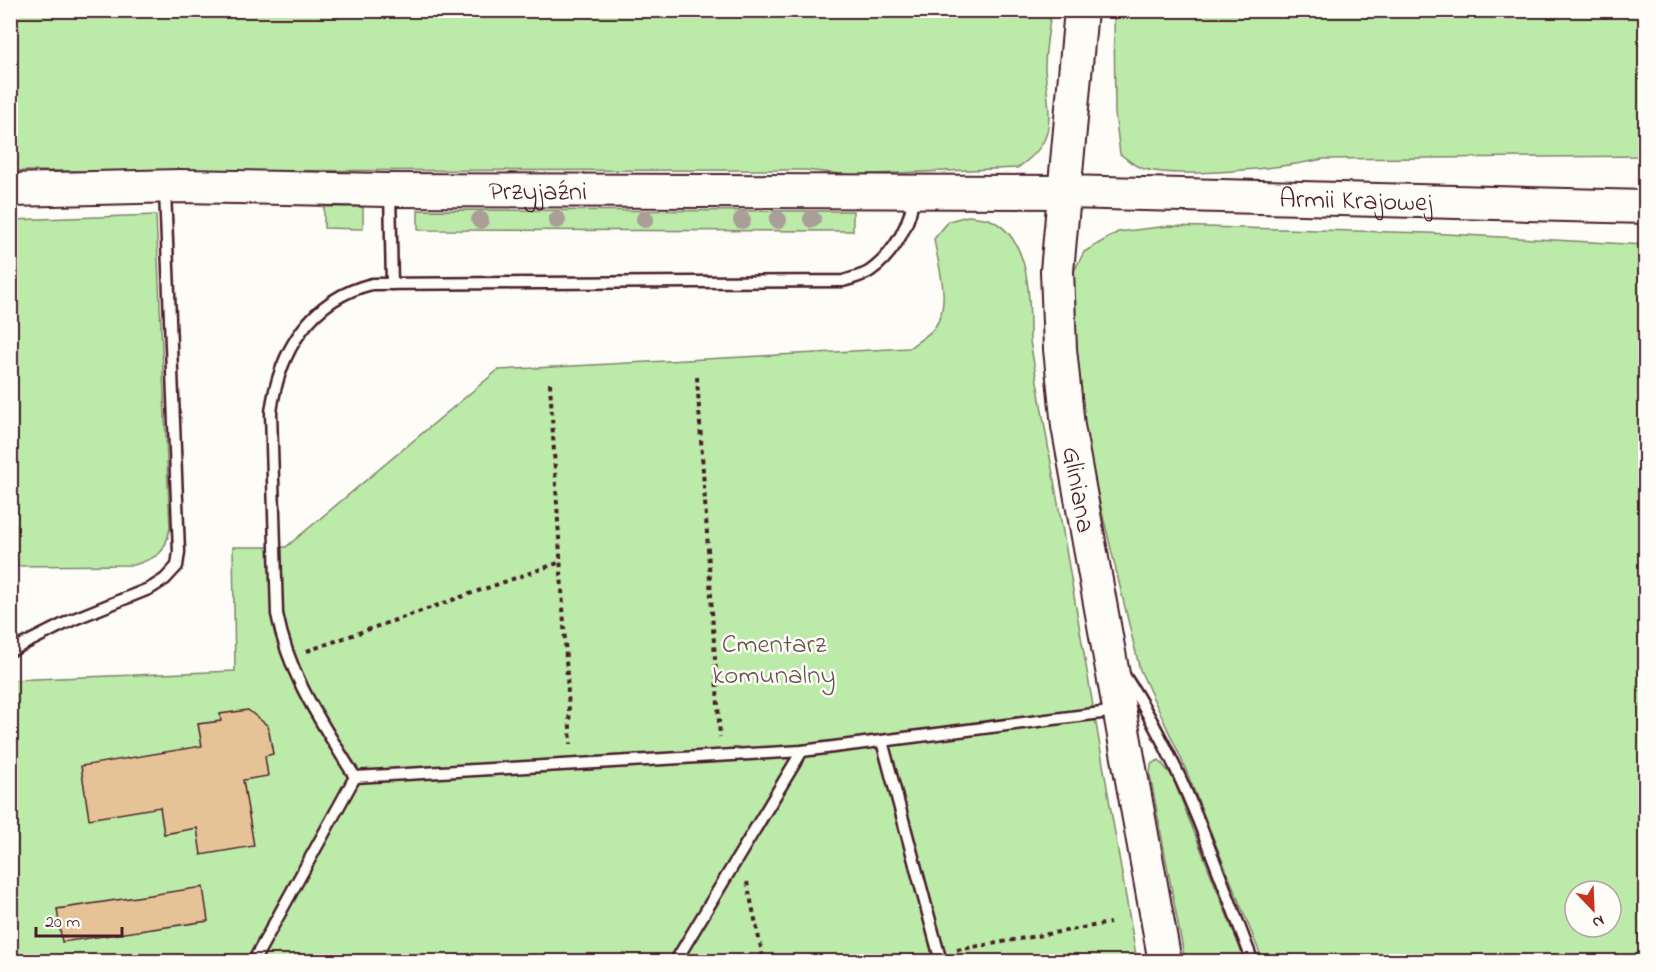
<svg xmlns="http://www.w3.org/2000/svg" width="1656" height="972" font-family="'Indie Flower',sans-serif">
  <rect width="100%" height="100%" fill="#fdfcf7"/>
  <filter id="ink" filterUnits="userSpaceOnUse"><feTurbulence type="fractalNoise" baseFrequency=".0167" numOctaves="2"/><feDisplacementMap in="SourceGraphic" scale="12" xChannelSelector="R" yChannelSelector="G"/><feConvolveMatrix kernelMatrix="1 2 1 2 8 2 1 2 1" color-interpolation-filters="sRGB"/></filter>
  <g filter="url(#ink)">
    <g fill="#bbeaa9" stroke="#82846a" stroke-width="1.5" fill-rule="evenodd">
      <path d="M 10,11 L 1051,11 C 1049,29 1045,49 1045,67 C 1047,112 1062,139 1017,168 L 850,175 L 805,170 L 11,171 Z"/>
      <path d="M 1114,11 L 1645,11 L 1645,156 L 1323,159 C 1286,167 1172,181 1139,167 C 1133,165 1126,158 1120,154 L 1115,113 Z"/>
      <path d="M 324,207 L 363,207 L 363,229 L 324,228 Z"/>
      <path d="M 418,210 L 853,211 L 853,231 L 418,230 Z"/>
      <path d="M 156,215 L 170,528 C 165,554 159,557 134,565 L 11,566 L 11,220 Z"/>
      <path d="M 968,216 C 975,217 985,217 991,220 C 1032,239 1030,303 1030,341 L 1137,961 L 11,961 L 10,680 L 235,671 L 233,547 L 286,547 L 498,370 L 909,348 C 917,342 929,335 935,327 C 952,302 938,266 934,239 L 949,221 Z"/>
      <path d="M 1169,226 L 1428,233 L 1645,245 L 1645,961 L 1263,961 L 1181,758 L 1140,670 L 1080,420 L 1072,275 L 1084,252 L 1118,232 ZM 1575,891 L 1611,891 L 1611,927 L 1575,927 Z"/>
      <path d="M 1159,760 L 1172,776 L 1245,961 L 1185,961 L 1150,775 L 1151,764 Z"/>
    </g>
    <g fill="#e6c297" stroke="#4a1f2b" stroke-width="1.5">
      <path d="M 248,710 L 268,726 L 273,754 L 265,756 L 268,776 L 243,780 L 254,846 L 201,855 L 197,828 L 164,834 L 160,807 L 89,819 L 81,766 L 202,746 L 198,724 L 221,721 L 220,714 Z"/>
      <path d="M 203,887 L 208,921 L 62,942 L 57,909 Z"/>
    </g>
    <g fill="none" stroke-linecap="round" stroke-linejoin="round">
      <g stroke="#4a1f2b" stroke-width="15">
        <g id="lane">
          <path d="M 390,192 L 392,284"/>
          <path d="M 913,193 C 913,221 894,254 870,271 C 863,276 852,278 843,281 L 372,284 C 310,299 279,352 271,412 L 277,614 C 289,677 322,723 355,777 L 802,751 L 1117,711"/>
          <path d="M 10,651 L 74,619 L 151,588 L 165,579 L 177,566 L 179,552 L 165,190"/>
          <path d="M 1124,675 C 1182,762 1215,865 1253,962"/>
          <path d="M 882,741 L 941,962"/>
          <path d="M 253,962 L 355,777"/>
          <path d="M 675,962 L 802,751"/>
        </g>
      </g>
      <g stroke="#4a1f2b" stroke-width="36">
        <g id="secondary">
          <path id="s1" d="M 1081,10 L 1057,271 L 1060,349 L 1068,426 L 1165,962"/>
          <path id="s2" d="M 10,190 L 180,186 L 386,190 L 1066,192 L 1646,207"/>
        </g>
      </g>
      <g stroke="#4a1f2b" stroke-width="4" stroke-dasharray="4.5 4.5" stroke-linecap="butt">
        <path d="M 697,377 L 720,737"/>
        <path d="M 550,383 L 571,745"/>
        <path d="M 307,651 L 561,562"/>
        <path d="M 747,882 L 764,962"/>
        <path d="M 957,950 L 1110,923"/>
        <path d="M 879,962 L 920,956"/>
      </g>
      <use href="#lane" stroke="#fdfcf7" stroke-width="10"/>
      <use href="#secondary" stroke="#fdfcf7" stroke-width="32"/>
    </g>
    <g fill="#aa9e98">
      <circle cx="645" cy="219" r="9"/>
      <circle cx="812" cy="219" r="9"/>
      <circle cx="480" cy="220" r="9"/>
      <circle cx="557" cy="220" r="9"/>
      <circle cx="742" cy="220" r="9"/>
      <circle cx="778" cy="220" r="9"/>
    </g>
  </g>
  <g text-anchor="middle" stroke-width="5" stroke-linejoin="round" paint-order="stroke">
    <g font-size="27" fill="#4a1f2b" stroke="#fdfcf7">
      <text dy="9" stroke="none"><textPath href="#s2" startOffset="528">Przyjaźni</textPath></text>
      <text dy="9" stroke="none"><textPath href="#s2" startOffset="1346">Armii Krajowej</textPath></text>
      <text dy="9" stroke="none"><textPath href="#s1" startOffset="482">Gliniana</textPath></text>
    </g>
    <g font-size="27" fill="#66524a" stroke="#fdfcf7">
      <text x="774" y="652">Cmentarz<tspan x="774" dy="31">komunalny</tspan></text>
    </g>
  </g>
  <rect width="1656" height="972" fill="none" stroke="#fdfcf7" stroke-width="36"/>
  <rect x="18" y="18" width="1620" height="936" fill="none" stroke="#4a1f2b" stroke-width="2" filter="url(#ink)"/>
  <g transform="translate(1593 909) rotate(157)"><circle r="28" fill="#fdfcf7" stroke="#b5a4a5" stroke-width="1.5"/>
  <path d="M0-4.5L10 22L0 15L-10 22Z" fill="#c8321e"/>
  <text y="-9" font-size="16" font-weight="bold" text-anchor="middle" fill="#4a1f2b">N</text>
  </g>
  <path d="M36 927v9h86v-9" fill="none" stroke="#4a1f2b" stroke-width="3"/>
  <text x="45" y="927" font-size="18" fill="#4a1f2b" stroke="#fdfcf7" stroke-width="4.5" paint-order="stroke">20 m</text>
</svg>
